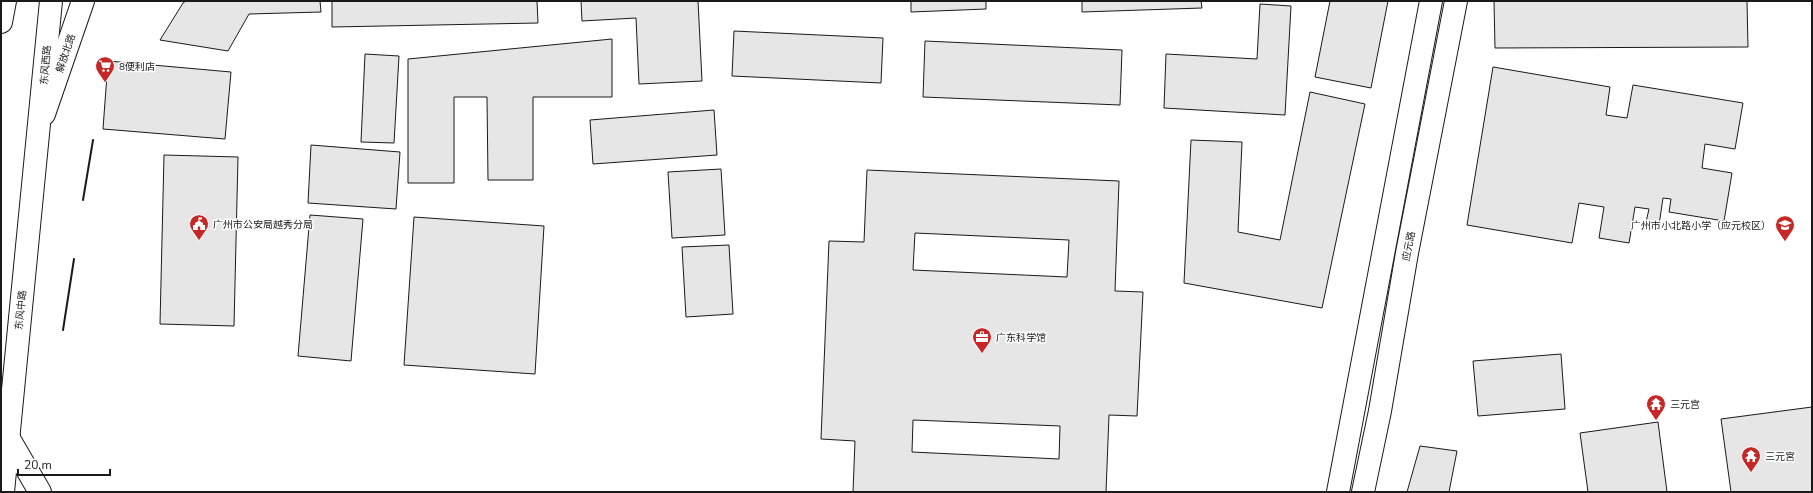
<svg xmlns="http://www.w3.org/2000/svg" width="1813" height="493" font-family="'Nunito Sans','Noto Sans SC',sans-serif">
  <rect width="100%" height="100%" fill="#fff"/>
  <g fill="#e6e6e6" stroke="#1a1a1a" fill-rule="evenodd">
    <path d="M 186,1 L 320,1 L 321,12 L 249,14 L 228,51 L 160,40 L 183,3 Z"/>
    <path d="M 332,1 L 537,1 L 538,23 L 332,27 Z"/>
    <path d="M 581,1 L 698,1 L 702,81 L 639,84 L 636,18 L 582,21 Z"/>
    <path d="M 911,1 L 986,1 L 986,9 L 911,12 Z"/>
    <path d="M 1082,1 L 1201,1 L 1202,8 L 1082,12 Z"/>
    <path d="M 1330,1 L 1388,1 L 1371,88 L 1315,77 Z"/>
    <path d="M 1494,1 L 1747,1 L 1748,47 L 1495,48 Z"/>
    <path d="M 1260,4 L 1291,6 L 1285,115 L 1164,108 L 1166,54 L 1257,59 Z"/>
    <path d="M 734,31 L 883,38 L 881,83 L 732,76 Z"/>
    <path d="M 612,39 L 612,97 L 533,97 L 533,180 L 488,180 L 487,97 L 454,97 L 454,183 L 408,183 L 408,59 Z"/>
    <path d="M 925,41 L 1122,50 L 1120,105 L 923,97 Z"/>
    <path d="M 365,54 L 399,56 L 394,143 L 361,142 Z"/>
    <path d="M 108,61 L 231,72 L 225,139 L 103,129 Z"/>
    <path d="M 1493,67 L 1610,87 L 1606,115 L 1627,118 L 1633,85 L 1743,103 L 1735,149 L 1705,144 L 1702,168 L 1732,173 L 1724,221 L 1669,212 L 1671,199 L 1663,198 L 1659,225 L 1646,222 L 1649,209 L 1635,207 L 1629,243 L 1599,238 L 1604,207 L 1579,203 L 1572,243 L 1467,225 Z"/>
    <path d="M 1310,92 L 1365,104 L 1322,308 L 1184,283 L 1191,140 L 1242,142 L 1238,232 L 1280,240 Z"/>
    <path d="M 714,110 L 717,155 L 593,164 L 590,120 Z"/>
    <path d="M 311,145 L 400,152 L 396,209 L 308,203 Z"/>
    <path d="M 164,155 L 238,157 L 234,326 L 160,324 Z"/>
    <path d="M 721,169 L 725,235 L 672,238 L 668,172 Z"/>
    <path d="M 867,170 L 1119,181 L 1115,291 L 1143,292 L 1137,416 L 1109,415 L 1106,492 L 853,492 L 855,441 L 821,439 L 829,241 L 864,242 ZM 915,233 L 1069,240 L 1067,277 L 913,270 ZM 913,420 L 1060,426 L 1059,459 L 912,452 Z"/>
    <path d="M 310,215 L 363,219 L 351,361 L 298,356 Z"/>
    <path d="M 414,217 L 544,226 L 535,374 L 404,365 Z"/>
    <path d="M 729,245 L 733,314 L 686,317 L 682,247 Z"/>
    <path d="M 1561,354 L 1565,409 L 1478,416 L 1473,361 Z"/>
    <path d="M 1812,407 L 1812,492 L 1731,492 L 1721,419 Z"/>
    <path d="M 1658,422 L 1667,492 L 1588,492 L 1580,433 Z"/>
    <path d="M 1420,446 L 1457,451 L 1449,492 L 1407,492 Z"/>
  </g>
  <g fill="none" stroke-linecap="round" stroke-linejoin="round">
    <g stroke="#1a1a1a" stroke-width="24">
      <g id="tertiary">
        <path d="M 8,437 L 40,492"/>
        <path d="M 1338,492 L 1431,1"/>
        <path d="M 1363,492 L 1380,411 L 1407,253 L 1456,1"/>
      </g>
    </g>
    <g stroke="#1a1a1a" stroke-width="24">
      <path id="secondary" d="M 44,114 L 83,1"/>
    </g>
    <g stroke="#1a1a1a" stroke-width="24">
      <g id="trunk">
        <path d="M 1,22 L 5,1"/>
        <path d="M 3,492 L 51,1"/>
      </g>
    </g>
    <use href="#tertiary" stroke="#fff" stroke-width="22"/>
    <use href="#secondary" stroke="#fff" stroke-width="22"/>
    <use href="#trunk" stroke="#fff" stroke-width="22"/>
    <g stroke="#1a1a1a" stroke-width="2">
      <path d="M 83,200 L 93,140"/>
      <path d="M 63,330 L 74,259"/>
    </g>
  </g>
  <defs>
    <g id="supermarket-pin" transform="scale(1)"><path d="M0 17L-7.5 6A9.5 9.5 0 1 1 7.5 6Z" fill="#c62828" stroke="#fff"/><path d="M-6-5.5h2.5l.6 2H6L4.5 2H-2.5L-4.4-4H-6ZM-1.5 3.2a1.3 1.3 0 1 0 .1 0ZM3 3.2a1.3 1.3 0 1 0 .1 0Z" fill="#fff"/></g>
    <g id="civic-pin" transform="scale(1)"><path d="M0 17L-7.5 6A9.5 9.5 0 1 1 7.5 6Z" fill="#c62828" stroke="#fff"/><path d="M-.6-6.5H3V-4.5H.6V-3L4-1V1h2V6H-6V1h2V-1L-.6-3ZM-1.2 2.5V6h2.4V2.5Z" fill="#fff"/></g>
    <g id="school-pin" transform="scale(1)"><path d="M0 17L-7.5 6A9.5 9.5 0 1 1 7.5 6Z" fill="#c62828" stroke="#fff"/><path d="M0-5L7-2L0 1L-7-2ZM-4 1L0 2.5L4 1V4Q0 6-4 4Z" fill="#fff"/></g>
    <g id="office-pin" transform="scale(1)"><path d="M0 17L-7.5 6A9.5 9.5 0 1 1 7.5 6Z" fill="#c62828" stroke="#fff"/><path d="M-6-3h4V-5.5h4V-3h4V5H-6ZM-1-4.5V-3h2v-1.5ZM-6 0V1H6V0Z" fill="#fff"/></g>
    <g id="temple-pin" transform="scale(1)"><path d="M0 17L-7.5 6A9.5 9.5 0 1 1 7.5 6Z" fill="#c62828" stroke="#fff"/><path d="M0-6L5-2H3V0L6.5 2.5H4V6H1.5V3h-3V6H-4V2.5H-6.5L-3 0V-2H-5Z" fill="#fff"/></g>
  </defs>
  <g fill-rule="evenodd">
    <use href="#supermarket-pin" x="105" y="66"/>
    <use href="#civic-pin" x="199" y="224"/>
    <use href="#school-pin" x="1785" y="225"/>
    <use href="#office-pin" x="982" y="337"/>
    <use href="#temple-pin" x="1656" y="404"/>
    <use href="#temple-pin" x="1751" y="456"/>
  </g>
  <g text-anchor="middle" stroke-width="3" stroke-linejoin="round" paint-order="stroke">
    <g font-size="10" fill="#1a1a1a" stroke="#fff">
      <text transform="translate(65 53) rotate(-71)" y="4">解放北路</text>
      <text transform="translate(45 65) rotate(-85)" y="4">东风西路</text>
      <text transform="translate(1408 246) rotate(-79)" y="4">应元路</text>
      <text transform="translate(20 310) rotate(-84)" y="4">东风中路</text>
    </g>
    <g font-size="10" fill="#1a1a1a" stroke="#fff" text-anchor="start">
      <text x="119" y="70">8便利店</text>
      <text x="213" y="228">广州市公安局越秀分局</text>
      <text x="1771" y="229" text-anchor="end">广州市小北路小学（应元校区）</text>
      <text x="996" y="341">广东科学馆</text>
      <text x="1670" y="408">三元宫</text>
      <text x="1765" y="460">三元宮</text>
    </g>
  </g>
  <rect width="1813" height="493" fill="none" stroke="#1a1a1a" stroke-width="4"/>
  <path d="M18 469v6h92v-6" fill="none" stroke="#1a1a1a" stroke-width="2"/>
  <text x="24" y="469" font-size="12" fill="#1a1a1a" stroke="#ffffff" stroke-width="3" paint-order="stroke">20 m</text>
</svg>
